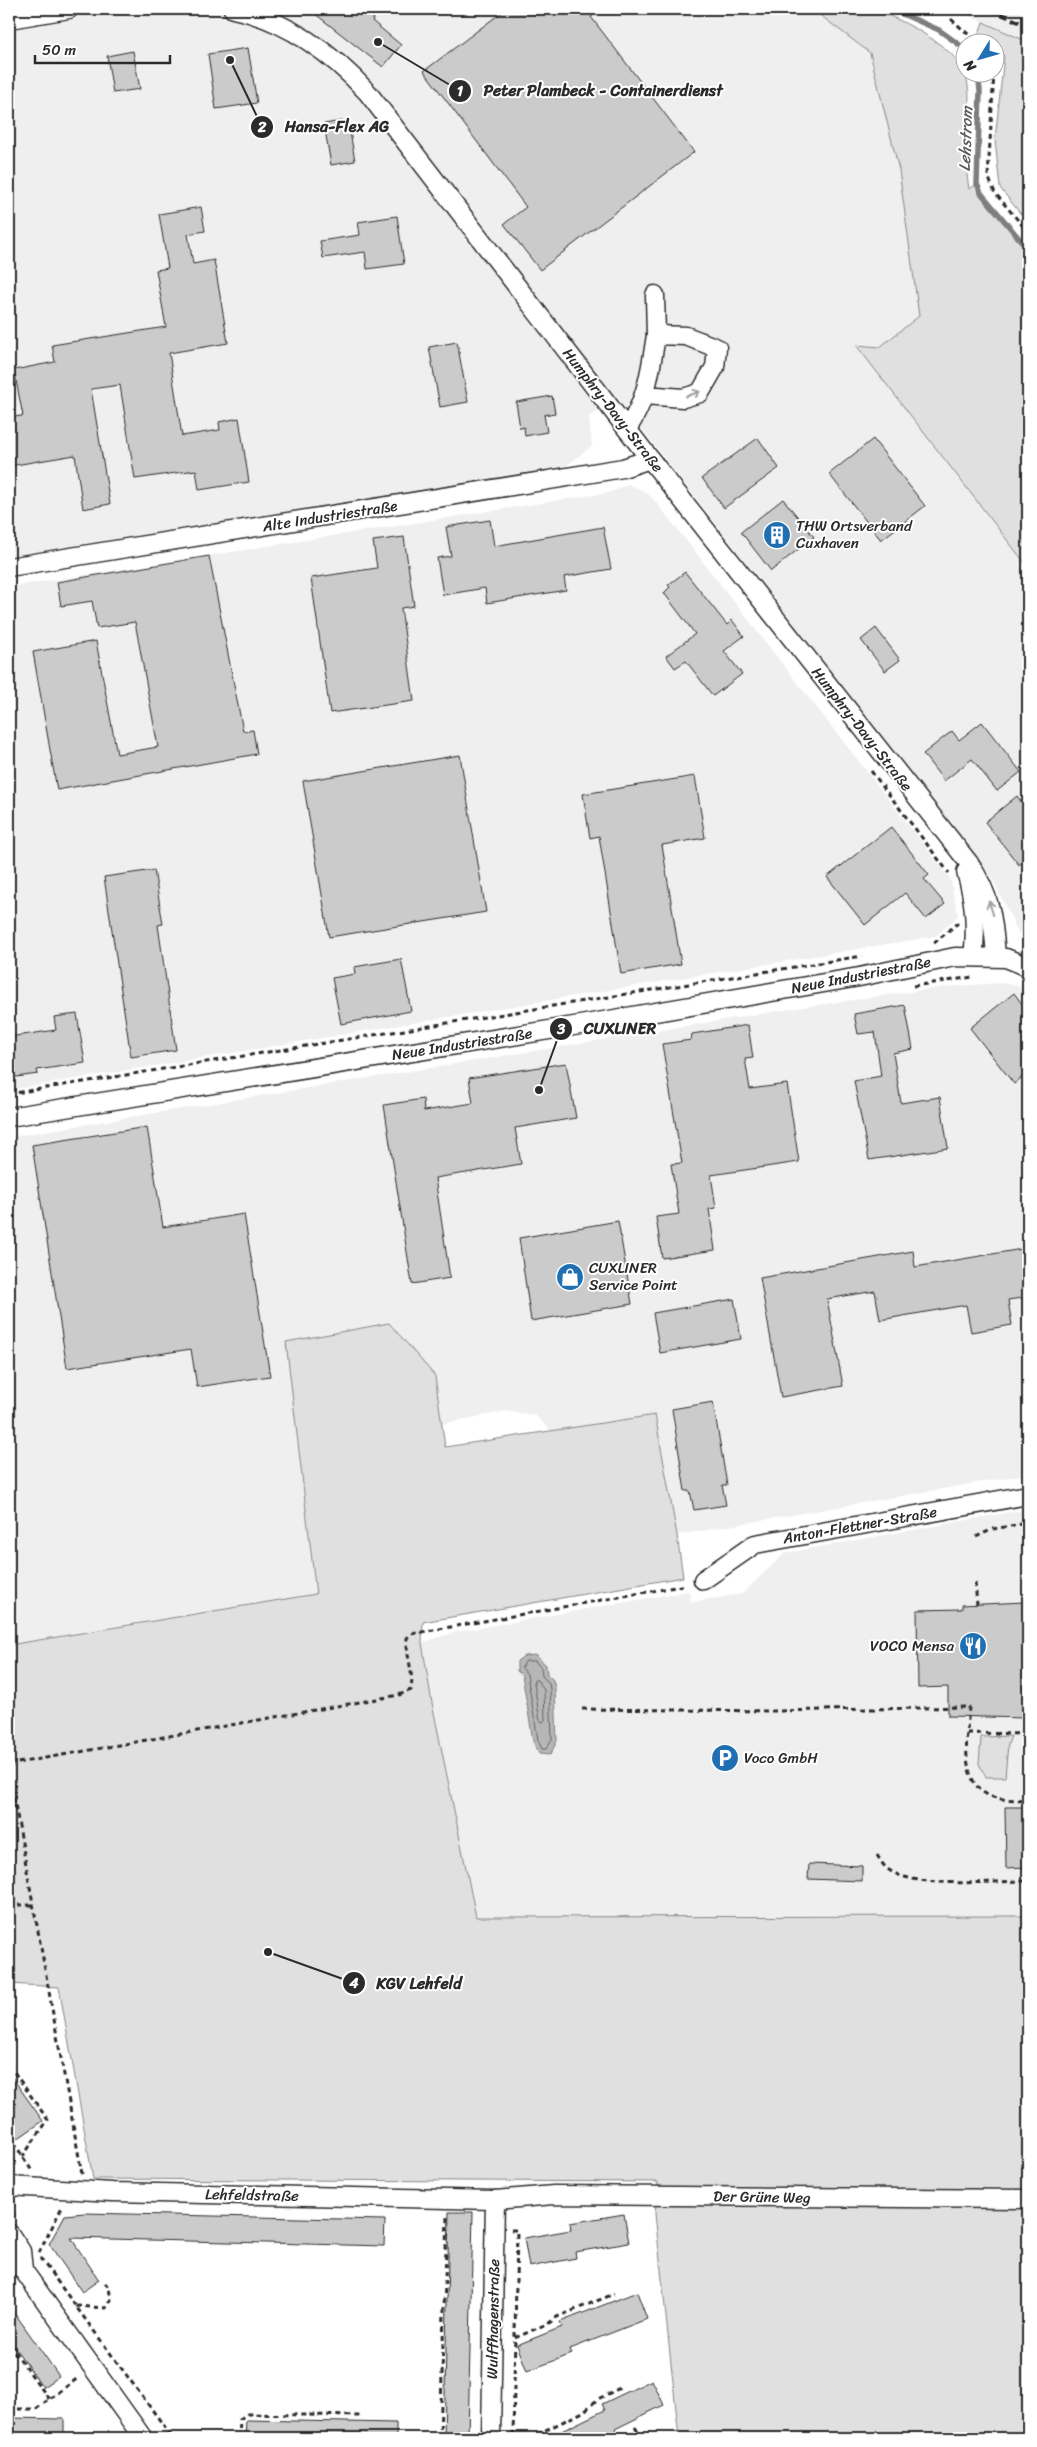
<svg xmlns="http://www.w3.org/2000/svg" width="1037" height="2447" font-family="Sriracha,sans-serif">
  <rect width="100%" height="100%" fill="#fff"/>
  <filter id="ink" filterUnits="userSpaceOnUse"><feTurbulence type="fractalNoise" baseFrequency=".02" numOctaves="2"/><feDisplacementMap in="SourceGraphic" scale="10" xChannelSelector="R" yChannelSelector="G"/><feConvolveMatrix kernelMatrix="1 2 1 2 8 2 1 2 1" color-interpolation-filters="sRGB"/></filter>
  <g filter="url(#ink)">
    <g fill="#efefef">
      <path d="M 9,9 L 812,9 L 870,53 L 899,170 L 919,316 L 880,347 L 856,345 L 1028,567 L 1028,941 L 1018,932 L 991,876 L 616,396 L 589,417 L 592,446 L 566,466 L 9,556 Z"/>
      <path d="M 952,9 L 1028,9 L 1028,42 L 983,22 Z"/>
      <path d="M 628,484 L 646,492 L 656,502 L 950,878 L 958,916 L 936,936 L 9,1090 L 9,587 L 612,492 Z"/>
      <path d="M 1002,983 L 1018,986 L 1028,992 L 1028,1474 L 677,1535 L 655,1415 L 551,1431 L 535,1415 L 506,1411 L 442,1424 L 435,1376 L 389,1323 L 286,1342 L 316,1594 L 9,1645 L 9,1137 L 790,1009 L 944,987 Z"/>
      <path d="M 1028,1509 L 1028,1916 L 476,1917 L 432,1703 L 422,1643 L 455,1632 L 689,1591 L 691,1602 L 742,1594 L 785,1553 Z"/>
    </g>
    <g fill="#e0e0e0" stroke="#868686">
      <path d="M 812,9 C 830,9 853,5 870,9 C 895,15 954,46 964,71 C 968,79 969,92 969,101 C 972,130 963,160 969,189 L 977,184 L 981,193 L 1028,249 L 1028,567 L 856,345 L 880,347 L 919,316 L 899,170 L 870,53 Z"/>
      <path d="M 983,22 L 1028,42 L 1028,223 L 1000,188 L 995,140 L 1004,56 L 995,48 L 994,42 L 987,42 L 978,36 Z"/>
      <path d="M 389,1323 L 435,1376 L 445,1447 L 655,1415 L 677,1535 L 683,1577 L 423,1622 L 422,1643 L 432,1703 L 476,1917 L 1028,1916 L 1028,2438 L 679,2438 L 655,2214 L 658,2182 L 93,2179 L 59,1987 L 9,1984 L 9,1645 L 316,1594 L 286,1342 Z"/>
      <path d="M 1011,1736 L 1008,1744 L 1005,1777 L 986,1777 L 979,1764 L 981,1737 Z"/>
    </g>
    <path fill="#b6b6b6" stroke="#7e7e7e" d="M 536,1655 L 546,1665 L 547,1674 L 553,1680 L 555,1688 L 557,1741 L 550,1755 L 539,1754 L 533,1741 L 522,1675 L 517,1671 L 517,1661 L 524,1656 Z"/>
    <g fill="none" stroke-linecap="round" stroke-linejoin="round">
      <g stroke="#636363" stroke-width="1">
        <path d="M 526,1661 L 535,1661 L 541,1668 L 542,1676 L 549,1683 L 550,1689 L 552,1739 L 546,1749 L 542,1749 L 538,1740 L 527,1674 L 522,1668 Z"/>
        <path d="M 534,1680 L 537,1680 L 544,1690 L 545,1720 L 543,1722 L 540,1720 Z"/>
      </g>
      <g stroke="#7e7e7e" stroke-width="5.5">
        <path d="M 891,9 L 939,30 L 964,48"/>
        <path d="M 978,72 L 980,91 L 977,184 L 981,193 L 1028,249"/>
      </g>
    </g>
    <g fill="#cbcbcb" stroke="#2b2b2b">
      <path d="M 309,9 L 363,9 L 374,18 L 372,21 L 401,45 L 383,67 Z"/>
      <path d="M 506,9 L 602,9 L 591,17 L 694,152 L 540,270 L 504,224 L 526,207 L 424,71 Z"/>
      <path d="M 248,48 L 257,103 L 216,109 L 208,54 Z"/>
      <path d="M 133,51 L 140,89 L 113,93 L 107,56 Z"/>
      <path d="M 348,120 L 355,161 L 331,165 L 324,124 Z"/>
      <path d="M 201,207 L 205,231 L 188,234 L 193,264 L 214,260 L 228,343 L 169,353 L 182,436 L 220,430 L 219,422 L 239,418 L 249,482 L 199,490 L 196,470 L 135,479 L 120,385 L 91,389 L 110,504 L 83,509 L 75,455 L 9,466 L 9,417 L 23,416 L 14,370 L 55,362 L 52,345 L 166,327 L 156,270 L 168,268 L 159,214 Z"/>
      <path d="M 397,216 L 404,264 L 367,269 L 365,252 L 323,258 L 320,241 L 360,235 L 358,222 Z"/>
      <path d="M 457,342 L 468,402 L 440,407 L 429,347 Z"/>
      <path d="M 552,396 L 555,413 L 544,415 L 547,432 L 525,436 L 524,427 L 520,428 L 516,402 Z"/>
      <path d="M 758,438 L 779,468 L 724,508 L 702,478 Z"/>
      <path d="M 873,439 L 925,506 L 881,540 L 829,474 Z"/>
      <path d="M 783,499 L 814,537 L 771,571 L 741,532 Z"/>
      <path d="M 490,520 L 494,546 L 603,527 L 611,569 L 564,577 L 566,590 L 487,603 L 485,588 L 443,595 L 437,558 L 451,556 L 446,527 Z"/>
      <path d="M 404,537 L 414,606 L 401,608 L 414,701 L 330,713 L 311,578 L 377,568 L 373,541 Z"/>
      <path d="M 209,556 L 243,731 L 253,730 L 257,754 L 57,790 L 33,652 L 96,641 L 117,754 L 158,747 L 135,622 L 97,628 L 92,601 L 61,606 L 57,582 Z"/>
      <path d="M 685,572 L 727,625 L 732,620 L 744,636 L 724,651 L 742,674 L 713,696 L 686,661 L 675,668 L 666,656 L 695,634 L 664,593 L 670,587 L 668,585 Z"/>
      <path d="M 876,628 L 900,660 L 885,671 L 861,640 Z"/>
      <path d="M 982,722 L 1021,772 L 997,791 L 972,759 L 944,781 L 923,754 L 952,731 L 959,740 Z"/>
      <path d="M 460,755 L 486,912 L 329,937 L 303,781 Z"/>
      <path d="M 695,776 L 705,838 L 662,845 L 681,964 L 621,974 L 599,836 L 590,838 L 583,794 Z"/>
      <path d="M 1017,796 L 1028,811 L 1028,857 L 1019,865 L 985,822 Z"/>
      <path d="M 891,827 L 929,875 L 924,879 L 945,904 L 926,919 L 905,893 L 865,925 L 827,877 Z"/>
      <path d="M 154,870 L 163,924 L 158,925 L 176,1050 L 131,1057 L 104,877 Z"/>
      <path d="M 401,959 L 411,1011 L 341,1024 L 332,978 L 355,974 L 354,967 Z"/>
      <path d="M 1014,993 L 1028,1012 L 1028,1072 L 1014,1084 L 970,1028 Z"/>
      <path d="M 905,1005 L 913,1049 L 893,1053 L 901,1103 L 940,1097 L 948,1148 L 869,1160 L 854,1081 L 881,1076 L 875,1032 L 858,1034 L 854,1014 Z"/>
      <path d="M 77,1014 L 85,1063 L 37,1070 L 38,1074 L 9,1078 L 9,1037 L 56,1030 L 54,1017 Z"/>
      <path d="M 748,1025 L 753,1058 L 745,1059 L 750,1089 L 787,1084 L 799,1162 L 711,1175 L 716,1208 L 709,1209 L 715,1250 L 662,1258 L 656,1217 L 679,1214 L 671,1164 L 682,1163 L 662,1044 L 691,1040 L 692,1034 Z"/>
      <path d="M 566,1063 L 576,1118 L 515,1128 L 521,1164 L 435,1178 L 450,1278 L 412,1284 L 384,1105 L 423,1099 L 424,1111 L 473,1103 L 469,1078 Z"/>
      <path d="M 147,1127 L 163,1227 L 244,1214 L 270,1376 L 197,1387 L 191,1349 L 67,1368 L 32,1145 Z"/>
      <path d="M 618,1221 L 632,1304 L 531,1321 L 519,1238 Z"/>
      <path d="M 1028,1248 L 1028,1297 L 1008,1300 L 1012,1325 L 971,1332 L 966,1305 L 880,1320 L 875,1291 L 827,1299 L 843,1386 L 781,1397 L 760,1278 L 913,1251 L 915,1267 Z"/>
      <path d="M 734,1299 L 741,1339 L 660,1353 L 653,1313 Z"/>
      <path d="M 713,1402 L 727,1485 L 722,1485 L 726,1505 L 694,1510 L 690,1491 L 685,1491 L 672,1409 Z"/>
      <path d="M 1025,1602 L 1025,1605 L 1028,1605 L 1028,1662 L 1024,1662 L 1024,1718 L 948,1716 L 948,1687 L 918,1688 L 917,1610 L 962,1609 L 962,1605 Z"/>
      <path d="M 1005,1807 L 1028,1807 L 1028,1867 L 1006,1868 Z"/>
      <path d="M 809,1864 L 862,1866 L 862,1881 L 808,1879 Z"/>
      <path d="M 9,2073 L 43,2121 L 17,2139 L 9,2127 Z"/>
      <path d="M 449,2212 L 473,2212 L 468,2438 L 444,2438 Z"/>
      <path d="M 84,2213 L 385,2220 L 384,2246 L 71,2238 L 99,2280 L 82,2292 L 49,2244 L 65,2215 Z"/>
      <path d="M 624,2214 L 629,2243 L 575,2252 L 576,2258 L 529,2267 L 524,2238 L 571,2230 L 570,2223 Z"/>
      <path d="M 637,2292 L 647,2319 L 570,2349 L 572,2354 L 527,2371 L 517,2345 L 562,2327 L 560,2322 Z"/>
      <path d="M 9,2305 L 59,2376 L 43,2387 L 9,2340 Z"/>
      <path d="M 652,2380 L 664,2405 L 615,2429 L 619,2438 L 547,2438 L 605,2410 L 602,2404 Z"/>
      <path d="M 9,2418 L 64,2419 L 64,2438 L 9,2438 Z"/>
      <path d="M 246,2420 L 396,2423 L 396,2438 L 245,2438 Z"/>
    </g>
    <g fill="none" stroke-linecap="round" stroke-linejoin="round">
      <g stroke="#2b2b2b" stroke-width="21">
        <g id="minor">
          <path d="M 233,9 C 285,19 333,54 368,93 L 650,459 L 969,863 C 991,896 993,918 996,956"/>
          <path d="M 9,19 L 69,9"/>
          <path d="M 655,295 L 656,335"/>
          <path d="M 627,429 C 647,400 651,368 656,335 L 686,336 L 717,348 L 715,367 L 700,393 L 683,398 L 645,395"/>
          <path d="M 9,567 L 623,468 L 650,459"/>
          <path d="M 966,872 C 975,901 977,927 973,956"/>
          <path d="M 9,1117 L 580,1025 L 859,977 L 955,957 L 1006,958 L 1028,967"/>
          <path d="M 703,1580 L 755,1544 L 1028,1495"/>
          <path d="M 9,2186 L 112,2192 L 495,2200 L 554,2195 L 1028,2199"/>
          <path d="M 9,2233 L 21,2251 L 23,2270"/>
          <path d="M 9,2258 L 23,2270 L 143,2438"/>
          <path d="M 491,2438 L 495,2200"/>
        </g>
      </g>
      <g stroke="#2b2b2b" stroke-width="3" stroke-dasharray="5 4" stroke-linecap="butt">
        <path d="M 951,19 L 977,42"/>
        <path d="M 994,72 L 988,176 L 995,193 L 1028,232"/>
        <path d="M 871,771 L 949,873"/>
        <path d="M 934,943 L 958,923"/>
        <path d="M 913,986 L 973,977"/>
        <path d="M 9,1094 L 862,956"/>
        <path d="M 976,1537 L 993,1529 L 1028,1523"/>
        <path d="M 975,1583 L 977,1604"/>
        <path d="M 582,1709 L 774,1711 L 969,1707 C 967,1735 958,1786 993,1797 C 1003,1801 1018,1799 1028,1800"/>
        <path d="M 967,1733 L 1028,1734"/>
        <path d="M 877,1855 C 880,1860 884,1867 889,1870 C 916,1889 994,1881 1028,1881"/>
        <path d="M 9,1905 L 32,1905"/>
        <path d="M 9,2065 L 48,2120 L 23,2156"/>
        <path d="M 9,2135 L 32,2171"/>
        <path d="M 82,2174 L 11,1782 L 9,1773 L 12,1764 L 399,1695 L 411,1690 C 414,1673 406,1656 407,1638 L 411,1634 L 686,1585"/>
        <path d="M 13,2203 L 14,2217"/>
        <path d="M 511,2230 L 517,2230 L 513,2438"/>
        <path d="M 39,2253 L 62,2207"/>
        <path d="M 40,2258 L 173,2438"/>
        <path d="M 76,2306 L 106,2308 L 111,2300 L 109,2288 L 105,2283"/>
        <path d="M 515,2338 L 549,2323 L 557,2317 L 614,2294"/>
        <path d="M 9,2344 L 49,2399"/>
        <path d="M 9,2409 L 36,2409 L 78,2378"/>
        <path d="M 635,2427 L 642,2438"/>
        <path d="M 239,2438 L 240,2419 L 247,2414 L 360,2416"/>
        <path d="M 440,2438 L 447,2216"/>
        <path d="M 529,2438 L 583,2412 L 598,2399 L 622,2387"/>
      </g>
      <use href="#minor" stroke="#fff" stroke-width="18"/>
      <path stroke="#2b2b2b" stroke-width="4" stroke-dasharray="8 4" stroke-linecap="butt" d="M 990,9 L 1028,26"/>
    </g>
    <defs><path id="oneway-shaft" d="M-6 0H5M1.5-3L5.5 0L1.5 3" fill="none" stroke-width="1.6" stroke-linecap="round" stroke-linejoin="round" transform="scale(1.25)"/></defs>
    <g stroke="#a0a0a0">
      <use href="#oneway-shaft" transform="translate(693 394) rotate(-19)"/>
      <use href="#oneway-shaft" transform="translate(991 908) rotate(-108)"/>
    </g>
  </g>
  <defs>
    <g id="building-disc" transform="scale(1.4375)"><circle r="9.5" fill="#1f6fb2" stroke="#fff"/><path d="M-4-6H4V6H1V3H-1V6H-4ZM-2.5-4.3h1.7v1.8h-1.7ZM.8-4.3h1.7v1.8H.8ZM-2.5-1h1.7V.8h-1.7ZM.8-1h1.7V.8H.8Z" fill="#fff"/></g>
    <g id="shop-disc" transform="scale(1.4375)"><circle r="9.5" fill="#1f6fb2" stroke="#fff"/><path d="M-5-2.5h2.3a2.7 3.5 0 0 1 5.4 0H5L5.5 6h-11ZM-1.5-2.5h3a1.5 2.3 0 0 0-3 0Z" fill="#fff"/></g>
    <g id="restaurant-disc" transform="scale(1.4375)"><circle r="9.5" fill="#1f6fb2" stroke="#fff"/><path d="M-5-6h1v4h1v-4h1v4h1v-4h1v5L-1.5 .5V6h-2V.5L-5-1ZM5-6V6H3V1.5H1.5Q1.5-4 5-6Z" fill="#fff"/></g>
    <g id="parking-disc" transform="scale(1.4375)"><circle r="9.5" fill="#1f6fb2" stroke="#fff"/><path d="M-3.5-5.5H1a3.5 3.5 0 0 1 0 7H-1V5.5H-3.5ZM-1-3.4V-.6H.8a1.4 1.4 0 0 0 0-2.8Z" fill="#fff"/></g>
  </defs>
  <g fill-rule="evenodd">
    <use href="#building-disc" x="777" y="535"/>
    <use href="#shop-disc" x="570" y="1277"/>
    <use href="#restaurant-disc" x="973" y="1646"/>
    <use href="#parking-disc" x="725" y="1758"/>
  </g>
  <g text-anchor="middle" stroke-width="4" stroke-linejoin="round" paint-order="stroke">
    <g font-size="15" fill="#2b2b2b" stroke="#fff">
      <text transform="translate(613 410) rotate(52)" y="5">Humphry-Davy-Straße</text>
      <text transform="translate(330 516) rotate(-9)" y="5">Alte Industriestraße</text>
      <text transform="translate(862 729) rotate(52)" y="5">Humphry-Davy-Straße</text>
      <text transform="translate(861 975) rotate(-11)" y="5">Neue Industriestraße</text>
      <text transform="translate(462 1044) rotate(-9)" y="5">Neue Industriestraße</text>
      <text transform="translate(860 1525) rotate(-10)" y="5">Anton-Flettner-Straße</text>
      <text transform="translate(252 2195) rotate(1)" y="5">Lehfeldstraße</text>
      <text transform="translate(762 2197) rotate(1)" y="5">Der Grüne Weg</text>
      <text transform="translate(493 2319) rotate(-89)" y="5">Wulffhagenstraße</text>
    </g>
    <g font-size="15" fill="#2b2b2b" stroke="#fff" text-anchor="start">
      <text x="796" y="531">THW Ortsverband<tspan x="796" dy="17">Cuxhaven</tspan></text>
      <text x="589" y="1273">CUXLINER<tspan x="589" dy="17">Service Point</tspan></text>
      <text x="954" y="1651" text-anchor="end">VOCO Mensa</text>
      <text x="744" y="1763">Voco GmbH</text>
    </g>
    <g font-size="16" font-style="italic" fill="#5c5c5c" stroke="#fff">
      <text transform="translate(965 139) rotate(-88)" y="6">Lehstrom</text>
    </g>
  </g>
  <path fill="none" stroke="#2b2b2b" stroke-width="2" d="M378 42L460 91M230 60L262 127M539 1090L561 1029M268 1952L354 1983"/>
  <g fill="#2b2b2b" stroke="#fff" stroke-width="2">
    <circle cx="378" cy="42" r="5"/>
    <circle cx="230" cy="60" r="5"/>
    <circle cx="539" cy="1090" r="5"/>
    <circle cx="268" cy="1952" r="5"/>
    <circle cx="460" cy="91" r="12"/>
    <circle cx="262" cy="127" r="12"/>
    <circle cx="561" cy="1029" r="12"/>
    <circle cx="354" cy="1983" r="12"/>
  </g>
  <g font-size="15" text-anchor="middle" font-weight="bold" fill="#fff">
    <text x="460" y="96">1</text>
    <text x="262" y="132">2</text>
    <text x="561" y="1034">3</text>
    <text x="354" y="1988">4</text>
  </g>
  <g font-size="16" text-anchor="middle" font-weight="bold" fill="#2b2b2b" stroke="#fff" stroke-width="4" stroke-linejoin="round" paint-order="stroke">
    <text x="603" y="96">Peter Plambeck - Containerdienst</text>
    <text x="337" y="132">Hansa-Flex AG</text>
    <text x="620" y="1034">CUXLINER</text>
    <text x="419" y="1989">KGV Lehfeld</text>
  </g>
  <rect width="1037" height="2447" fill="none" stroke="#fff" stroke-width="30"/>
  <rect x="15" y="15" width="1007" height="2417" fill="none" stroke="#2b2b2b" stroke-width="2" filter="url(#ink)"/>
  <g transform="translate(980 58) rotate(233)"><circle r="24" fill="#ffffff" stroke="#aaaaaa"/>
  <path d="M0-4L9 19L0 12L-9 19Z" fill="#1f6fb2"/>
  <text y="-8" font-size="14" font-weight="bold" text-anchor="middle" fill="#2b2b2b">N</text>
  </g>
  <path d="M35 55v8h135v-8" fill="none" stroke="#2b2b2b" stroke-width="2.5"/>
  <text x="42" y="55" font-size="15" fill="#2b2b2b" stroke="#ffffff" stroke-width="4" paint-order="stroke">50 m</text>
</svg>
